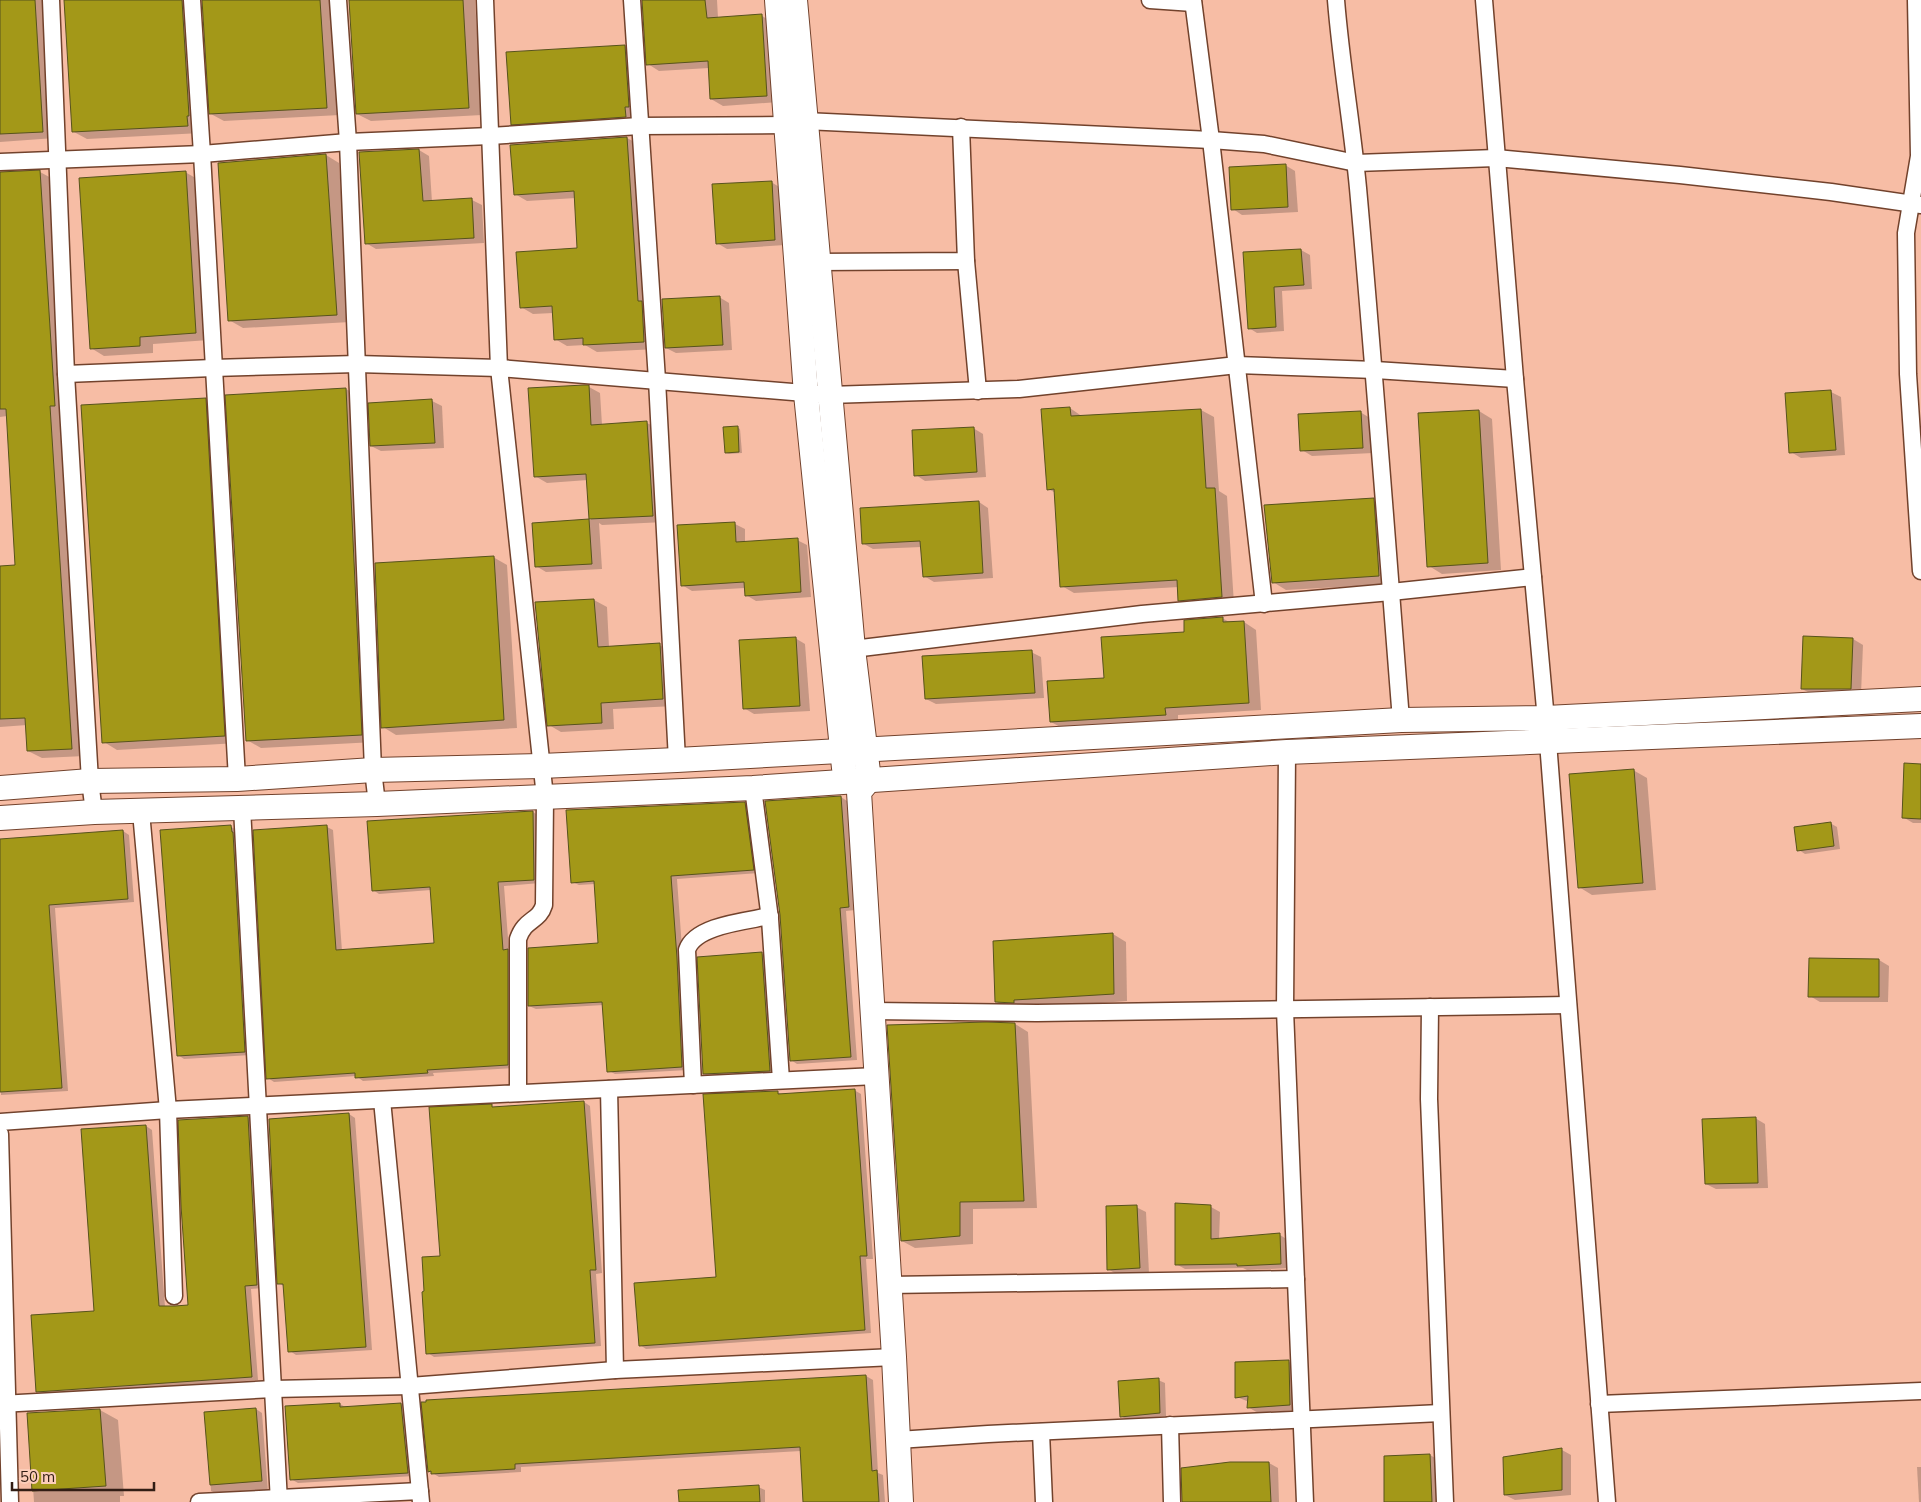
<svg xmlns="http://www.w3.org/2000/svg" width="1921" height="1502" font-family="Mulish,sans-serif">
  <rect width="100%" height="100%" fill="#f7bda5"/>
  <g fill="#0003">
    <path d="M 0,0 L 46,0 L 55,138 L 0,142 Z"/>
    <path d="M 65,0 L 200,0 L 196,3 L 201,133 L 87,139 L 74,132 Z"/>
    <path d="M 203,0 L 333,0 L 340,115 L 224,121 L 211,114 Z"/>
    <path d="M 350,0 L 475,0 L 482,115 L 371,121 L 357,114 Z"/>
    <path d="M 644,0 L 717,0 L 718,18 L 762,16 L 774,23 L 778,102 L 723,106 L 711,99 L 709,68 L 659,71 L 648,64 Z"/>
    <path d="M 625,46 L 638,54 L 639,124 L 525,132 L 512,124 Z"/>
    <path d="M 627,138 L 640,145 L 657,349 L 597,352 L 585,345 L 567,346 L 555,339 L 553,313 L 533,314 L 521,307 L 579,249 L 576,198 L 527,201 L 515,194 L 512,146 Z"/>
    <path d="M 419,150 L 429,156 L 432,202 L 472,200 L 482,205 L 484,243 L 376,249 L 366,243 Z"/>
    <path d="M 326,155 L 339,163 L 350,322 L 243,328 L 229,320 L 220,164 Z"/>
    <path d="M 1285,165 L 1295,171 L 1298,212 L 1242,215 L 1233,209 Z"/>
    <path d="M 40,172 L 53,179 L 85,756 L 42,758 L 28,751 L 27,725 L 0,727 L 0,567 L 17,566 L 7,416 L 0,417 L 0,173 Z"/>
    <path d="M 185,172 L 199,180 L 209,340 L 153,344 L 153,353 L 104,356 L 91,348 Z"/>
    <path d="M 771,182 L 781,188 L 785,245 L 727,249 L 717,243 Z"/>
    <path d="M 1301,250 L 1310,255 L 1312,289 L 1282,291 L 1284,331 L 1257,333 L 1249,328 L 1244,253 Z"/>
    <path d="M 719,297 L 729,303 L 732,350 L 676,353 L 666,348 Z"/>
    <path d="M 589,387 L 600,393 L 602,425 L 647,423 L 659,429 L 665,522 L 602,525 L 599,523 L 602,569 L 546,572 L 536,566 L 534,524 L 591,520 L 588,480 L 547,483 L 535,476 Z"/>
    <path d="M 346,389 L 360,397 L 375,742 L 261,748 L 247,740 L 227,396 Z"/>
    <path d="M 1831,392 L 1841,397 L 1845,455 L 1801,458 L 1791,452 L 1787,394 Z"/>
    <path d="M 205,399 L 219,407 L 238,743 L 117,750 L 104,742 Z"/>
    <path d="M 432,401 L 442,406 L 444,448 L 381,451 L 371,446 Z"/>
    <path d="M 1070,408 L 1083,417 L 1201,410 L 1214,417 L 1219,491 L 1227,496 L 1234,604 L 1192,607 L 1180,600 L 1179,587 L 1074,593 L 1062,586 L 1056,493 L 1048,489 Z"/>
    <path d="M 1479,411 L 1492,419 L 1501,570 L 1442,574 L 1429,566 Z"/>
    <path d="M 1360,412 L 1370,418 L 1373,453 L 1312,456 L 1302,450 Z"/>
    <path d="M 737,427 L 740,429 L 742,453 L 729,454 L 726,453 Z"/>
    <path d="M 973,428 L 983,434 L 986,477 L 925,481 L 916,475 Z"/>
    <path d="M 1373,500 L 1387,507 L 1392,584 L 1286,590 L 1273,582 Z"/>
    <path d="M 979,502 L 988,508 L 993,578 L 934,582 L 924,576 L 922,547 L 873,549 L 864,544 Z"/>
    <path d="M 735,524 L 745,529 L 745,543 L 797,540 L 807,545 L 811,597 L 756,601 L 746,595 L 745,588 L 692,591 L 682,585 Z"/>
    <path d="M 493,557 L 507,565 L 517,728 L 396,735 L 383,727 Z"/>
    <path d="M 594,600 L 607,607 L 609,647 L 659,645 L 672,652 L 675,706 L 613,709 L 614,729 L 561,732 L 549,725 L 536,604 Z"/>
    <path d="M 1222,618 L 1231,623 L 1244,622 L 1256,630 L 1261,710 L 1178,715 L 1178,722 L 1064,729 L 1051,722 L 1105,679 L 1186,633 Z"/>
    <path d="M 795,638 L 805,644 L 810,711 L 754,714 L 744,708 Z"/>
    <path d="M 1853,639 L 1863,645 L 1861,694 L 1812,694 L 1802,689 Z"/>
    <path d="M 1031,652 L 1041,657 L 1044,698 L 936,704 L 926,699 Z"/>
    <path d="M 1921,765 L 1921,823 L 1913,823 L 1903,817 Z"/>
    <path d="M 1633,770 L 1647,778 L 1656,890 L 1592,895 L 1579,887 Z"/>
    <path d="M 841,797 L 847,801 L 855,910 L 846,911 L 857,1060 L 797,1064 L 791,1060 Z"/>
    <path d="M 744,803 L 751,807 L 759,873 L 677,879 L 683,962 L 688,1070 L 615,1074 L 609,1071 L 604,1005 L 536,1009 L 529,1006 L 599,944 L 595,884 L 579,885 L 572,882 Z"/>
    <path d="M 533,812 L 539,816 L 540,883 L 504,886 L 509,951 L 514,954 L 514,1068 L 433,1073 L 434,1076 L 363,1081 L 356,1076 L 274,1082 L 268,1078 L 327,827 L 333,830 L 342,951 L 435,945 L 431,890 L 379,894 L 373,890 Z"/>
    <path d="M 1830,823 L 1837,827 L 1840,849 L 1805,854 L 1799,850 Z"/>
    <path d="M 231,827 L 237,830 L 251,1055 L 184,1059 L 178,1055 Z"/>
    <path d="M 123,831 L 129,835 L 134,902 L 55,908 L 68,1091 L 1,1095 L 0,840 Z"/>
    <path d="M 1113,934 L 1126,942 L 1127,1001 L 1010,1010 L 997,1002 L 995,942 Z"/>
    <path d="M 762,954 L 768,957 L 776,1074 L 710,1077 L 704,1074 Z"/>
    <path d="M 1879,960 L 1889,966 L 1888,1002 L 1820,1002 L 1810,996 Z"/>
    <path d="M 1015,1024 L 1028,1032 L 1037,1208 L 973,1209 L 973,1244 L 915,1248 L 902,1241 Z"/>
    <path d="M 854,1090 L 861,1094 L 873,1259 L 866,1259 L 871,1333 L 646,1349 L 640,1345 L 717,1278 L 777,1092 L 783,1095 Z"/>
    <path d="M 584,1102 L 590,1106 L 602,1273 L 596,1274 L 601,1346 L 434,1357 L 428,1353 L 441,1257 L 491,1106 L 495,1108 Z"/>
    <path d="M 349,1114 L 355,1118 L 372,1350 L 296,1355 L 290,1351 L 285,1287 L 279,1283 Z"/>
    <path d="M 248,1117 L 254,1121 L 263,1288 L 251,1289 L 258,1380 L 44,1395 L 37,1391 L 96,1312 L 82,1131 L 146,1126 L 152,1130 L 165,1307 L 190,1306 L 180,1121 Z"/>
    <path d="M 1755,1118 L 1765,1124 L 1768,1188 L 1716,1189 L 1706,1184 Z"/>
    <path d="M 1136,1207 L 1146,1212 L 1149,1273 L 1118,1275 L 1108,1269 Z"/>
    <path d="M 1211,1207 L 1220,1212 L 1219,1240 L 1280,1235 L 1288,1240 L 1289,1268 L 1247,1270 L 1243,1268 L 1185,1269 L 1176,1264 Z"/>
    <path d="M 1289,1362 L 1299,1367 L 1299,1410 L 1258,1413 L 1248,1407 L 1249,1402 L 1237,1397 Z"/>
    <path d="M 866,1376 L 873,1380 L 878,1473 L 883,1475 L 885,1502 L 805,1502 L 801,1451 L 521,1467 L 521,1472 L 439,1477 L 429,1471 L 512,1397 Z"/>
    <path d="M 1158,1380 L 1165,1383 L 1166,1416 L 1127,1420 L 1121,1416 Z"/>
    <path d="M 340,1404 L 347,1408 L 401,1404 L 407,1408 L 414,1476 L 298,1483 L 291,1479 Z"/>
    <path d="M 256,1409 L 262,1413 L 268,1492 L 218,1494 L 211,1491 L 206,1413 Z"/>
    <path d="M 100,1410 L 118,1420 L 124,1496 L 120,1496 L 120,1502 L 34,1502 L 28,1414 Z"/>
    <path d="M 1562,1450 L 1571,1455 L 1571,1495 L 1515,1500 L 1505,1495 Z"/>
    <path d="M 1430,1455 L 1440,1461 L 1442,1502 L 1386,1502 Z"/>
    <path d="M 1269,1463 L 1278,1468 L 1279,1502 L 1182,1502 Z"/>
    <path d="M 1917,1467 L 1921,1467 L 1921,1502 L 1919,1502 Z"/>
    <path d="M 758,1487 L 765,1490 L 765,1502 L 694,1502 Z"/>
  </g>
  <g fill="#a39818" stroke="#57531c">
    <path d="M 0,0 L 35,0 L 43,132 L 0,134 Z"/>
    <path d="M 64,0 L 182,0 L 189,116 L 187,116 L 188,126 L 72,132 Z"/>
    <path d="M 202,0 L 320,0 L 327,108 L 209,114 Z"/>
    <path d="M 349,0 L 463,0 L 469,108 L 356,114 Z"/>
    <path d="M 642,0 L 705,0 L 707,18 L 762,14 L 767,96 L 710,99 L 708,61 L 646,65 Z"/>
    <path d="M 625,45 L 629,107 L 625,107 L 626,117 L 511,125 L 506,52 Z"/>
    <path d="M 627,137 L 638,301 L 642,301 L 644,342 L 583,345 L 583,338 L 554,340 L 552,306 L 520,308 L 516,252 L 577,248 L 574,191 L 514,195 L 510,145 Z"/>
    <path d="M 419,149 L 423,201 L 472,198 L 474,238 L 365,244 L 359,152 Z"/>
    <path d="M 326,154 L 337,315 L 228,321 L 218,163 Z"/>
    <path d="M 1286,164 L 1288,207 L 1231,210 L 1229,167 Z"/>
    <path d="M 40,170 L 55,406 L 50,406 L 72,749 L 27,751 L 25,718 L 0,719 L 0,566 L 15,565 L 6,409 L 0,409 L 0,172 Z"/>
    <path d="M 186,171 L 196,333 L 140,337 L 140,346 L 90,349 L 79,178 Z"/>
    <path d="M 772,181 L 775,240 L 716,244 L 712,184 Z"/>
    <path d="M 1301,249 L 1304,285 L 1274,287 L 1276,327 L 1248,329 L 1243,252 Z"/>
    <path d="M 720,296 L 723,345 L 665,348 L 662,299 Z"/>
    <path d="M 584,385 L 589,385 L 591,425 L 647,421 L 653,516 L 589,519 L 586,474 L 534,477 L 528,388 Z"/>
    <path d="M 346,388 L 362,735 L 246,741 L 225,395 Z"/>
    <path d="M 1831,390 L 1836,450 L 1789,453 L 1785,393 Z"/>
    <path d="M 206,398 L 225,736 L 102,743 L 81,405 Z"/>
    <path d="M 432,399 L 435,443 L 370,446 L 368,403 Z"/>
    <path d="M 1070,407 L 1071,416 L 1201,409 L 1206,488 L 1215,488 L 1222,597 L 1178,601 L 1177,580 L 1060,587 L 1054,489 L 1047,490 L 1041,409 Z"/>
    <path d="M 1479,410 L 1488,563 L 1427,567 L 1418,413 Z"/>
    <path d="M 1361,411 L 1363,448 L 1300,451 L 1298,414 Z"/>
    <path d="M 738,426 L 739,452 L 725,453 L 723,427 Z"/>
    <path d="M 974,427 L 977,472 L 914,476 L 912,430 Z"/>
    <path d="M 1374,498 L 1379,576 L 1272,583 L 1264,505 Z"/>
    <path d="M 979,501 L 983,573 L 923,577 L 920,541 L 862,544 L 860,508 Z"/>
    <path d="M 589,519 L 592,564 L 535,567 L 532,523 Z"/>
    <path d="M 735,522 L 736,542 L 798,538 L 801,592 L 745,596 L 744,582 L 681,586 L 677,525 Z"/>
    <path d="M 494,556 L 504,720 L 381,728 L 375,563 Z"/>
    <path d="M 594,599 L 598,647 L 660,643 L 663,699 L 601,703 L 602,723 L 547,726 L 535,602 Z"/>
    <path d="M 1223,617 L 1223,622 L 1244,621 L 1249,703 L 1165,708 L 1166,715 L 1050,722 L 1047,681 L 1104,678 L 1101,637 L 1184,632 L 1184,620 Z"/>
    <path d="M 1803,636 L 1853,638 L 1851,689 L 1801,689 Z"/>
    <path d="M 796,637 L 800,706 L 743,709 L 739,640 Z"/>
    <path d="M 1032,650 L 1035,693 L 925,699 L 922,656 Z"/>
    <path d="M 1904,763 L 1921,764 L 1921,819 L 1902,818 Z"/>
    <path d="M 1634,769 L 1643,883 L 1578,888 L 1569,774 Z"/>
    <path d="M 841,796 L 849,907 L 840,908 L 851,1057 L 790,1061 L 780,915 L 765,801 Z"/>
    <path d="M 745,802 L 754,870 L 671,876 L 677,958 L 682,1067 L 607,1072 L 602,1002 L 528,1006 L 528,948 L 598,943 L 594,881 L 571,883 L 566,810 Z"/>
    <path d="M 533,811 L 534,880 L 498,882 L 503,950 L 508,949 L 508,1065 L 427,1070 L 428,1073 L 355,1078 L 355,1073 L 266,1079 L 253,830 L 327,825 L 336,950 L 434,943 L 430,887 L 372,891 L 367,821 Z"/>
    <path d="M 1831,822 L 1834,846 L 1797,851 L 1794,827 Z"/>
    <path d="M 231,825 L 232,832 L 233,832 L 245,1052 L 177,1056 L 160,830 Z"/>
    <path d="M 123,830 L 128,899 L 49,905 L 62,1088 L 0,1092 L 0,839 Z"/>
    <path d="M 1113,933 L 1114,994 L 1014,1000 L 1014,1003 L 995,1002 L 993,941 Z"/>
    <path d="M 762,952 L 770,1071 L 703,1074 L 697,957 Z"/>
    <path d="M 1809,958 L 1879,959 L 1879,997 L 1808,997 Z"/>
    <path d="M 986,1022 L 1015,1023 L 1024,1201 L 960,1202 L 960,1236 L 901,1241 L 887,1025 Z"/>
    <path d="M 855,1089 L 867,1256 L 860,1256 L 865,1330 L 639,1346 L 634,1283 L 716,1277 L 703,1094 L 778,1091 L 778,1094 Z"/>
    <path d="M 584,1101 L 596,1270 L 590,1270 L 595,1343 L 426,1354 L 422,1292 L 424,1291 L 422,1257 L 440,1256 L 429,1107 L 492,1104 L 492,1107 Z"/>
    <path d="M 349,1113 L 366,1347 L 288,1352 L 283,1284 L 277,1284 L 269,1119 Z"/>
    <path d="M 248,1116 L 257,1285 L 245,1286 L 252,1377 L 36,1392 L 31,1315 L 94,1311 L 81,1129 L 146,1125 L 159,1306 L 175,1306 L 188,1305 L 181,1206 L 178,1120 Z"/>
    <path d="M 1756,1117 L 1758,1183 L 1705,1184 L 1702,1119 Z"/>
    <path d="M 1175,1203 L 1211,1205 L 1211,1239 L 1280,1233 L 1281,1264 L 1237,1266 L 1237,1264 L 1175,1265 Z"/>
    <path d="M 1137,1205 L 1140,1268 L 1107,1270 L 1106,1206 Z"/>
    <path d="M 1289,1360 L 1290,1405 L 1247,1408 L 1248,1396 L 1235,1398 L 1235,1362 Z"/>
    <path d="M 866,1375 L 872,1471 L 877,1470 L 879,1502 L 803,1502 L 800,1447 L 515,1464 L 515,1469 L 431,1474 L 431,1471 L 428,1472 L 421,1402 L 426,1402 L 426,1400 Z"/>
    <path d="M 1159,1378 L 1160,1413 L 1120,1417 L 1118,1381 Z"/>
    <path d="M 340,1403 L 340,1407 L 401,1403 L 408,1473 L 290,1480 L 285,1406 Z"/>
    <path d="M 256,1408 L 262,1481 L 210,1485 L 204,1412 Z"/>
    <path d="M 100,1409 L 106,1486 L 32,1491 L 27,1413 Z"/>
    <path d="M 1562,1448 L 1562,1490 L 1504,1495 L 1503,1457 Z"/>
    <path d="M 1430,1454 L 1432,1502 L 1384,1502 L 1384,1456 Z"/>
    <path d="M 1230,1462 L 1269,1462 L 1271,1502 L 1182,1502 L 1181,1468 Z"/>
    <path d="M 759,1485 L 760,1502 L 679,1502 L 678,1490 Z"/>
  </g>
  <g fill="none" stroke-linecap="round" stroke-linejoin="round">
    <g stroke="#72422c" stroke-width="19">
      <g id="street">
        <path d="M 51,0 L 66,374 L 90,781 L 94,812"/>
        <path d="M 192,0 L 202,154 L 237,779"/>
        <path d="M 338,0 L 348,142 L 373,770 L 377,804"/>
        <path d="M 485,0 L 499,368 L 545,797 L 544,905 C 539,922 525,918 518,939 L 518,1093"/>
        <path d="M 632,0 L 657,380 L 677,760"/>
        <path d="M 1150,0 L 1193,3"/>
        <path d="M 1193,0 L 1211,140 L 1264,604"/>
        <path d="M 1336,0 C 1341,63 1352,125 1358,188 C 1374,365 1387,543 1401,720"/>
        <path d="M 1484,0 L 1515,379 L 1548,742 L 1607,1502"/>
        <path d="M 1916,0 L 1919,156 L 1906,233 L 1908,374 L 1921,571"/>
        <path d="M 805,121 L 1211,140 L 1264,144 L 1356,163 L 1496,158 L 1680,175 L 1831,192 L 1921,205"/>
        <path d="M 0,162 L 202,154 L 348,142 L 490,136 L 639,126 L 786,125"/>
        <path d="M 966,261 L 978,391"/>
        <path d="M 817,262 L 966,261 L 961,127"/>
        <path d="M 66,374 L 213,368 L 357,364 L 499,368 L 829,395 L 1019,389 L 1237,365 L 1375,370 L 1515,379"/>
        <path d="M 853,649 L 1142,614 L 1391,592 L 1533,577"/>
        <path d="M 1287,752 L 1285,1010 L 1305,1502"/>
        <path d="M 753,788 L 770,919 L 781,1080"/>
        <path d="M 242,808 L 279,1502"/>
        <path d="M 141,812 L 168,1110 L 174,1296"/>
        <path d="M 1430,1007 L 1429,1099 L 1445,1502"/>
        <path d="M 872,1011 L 1037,1013 L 1568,1005"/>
        <path d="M 693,1085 L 687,950 C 695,925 748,921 770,916"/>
        <path d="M 609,1089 L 615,1370"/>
        <path d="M 382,1100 L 421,1502"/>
        <path d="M 0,1122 L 168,1110 L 876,1076"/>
        <path d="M 0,1134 L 10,1502"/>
        <path d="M 889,1285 L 1296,1279"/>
        <path d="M 0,1404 L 273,1389 L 410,1386 L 615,1370 L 894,1357"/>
        <path d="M 1599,1404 L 1921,1391"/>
        <path d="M 1170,1425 L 1172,1502"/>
        <path d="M 1041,1432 L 1044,1502"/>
        <path d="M 898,1440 L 988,1434 L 1441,1413"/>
        <path d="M 199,1502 L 420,1491"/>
      </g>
    </g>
    <g stroke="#72422c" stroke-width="26">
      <g id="secondary">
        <path d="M 777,0 L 806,394 L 844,768"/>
        <path d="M 795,0 L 853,649 L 869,780 L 859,792 L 894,1357 L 901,1502"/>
        <path d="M 0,788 L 90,781 L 237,779 L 373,770 L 541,766 L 677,760 L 1401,720 L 1546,718 L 1921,699"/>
        <path d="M 0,818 L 94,812 L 377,804 L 753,788 L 1287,752 L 1921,726"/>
      </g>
    </g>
    <use href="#street" stroke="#fff" stroke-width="16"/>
    <use href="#secondary" stroke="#fff" stroke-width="24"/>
  </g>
  <path d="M12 1482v8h142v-8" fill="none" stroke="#321d14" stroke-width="2.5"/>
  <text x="20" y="1482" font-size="15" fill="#321d14" stroke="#fccdb9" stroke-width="4" paint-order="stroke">50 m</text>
</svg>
